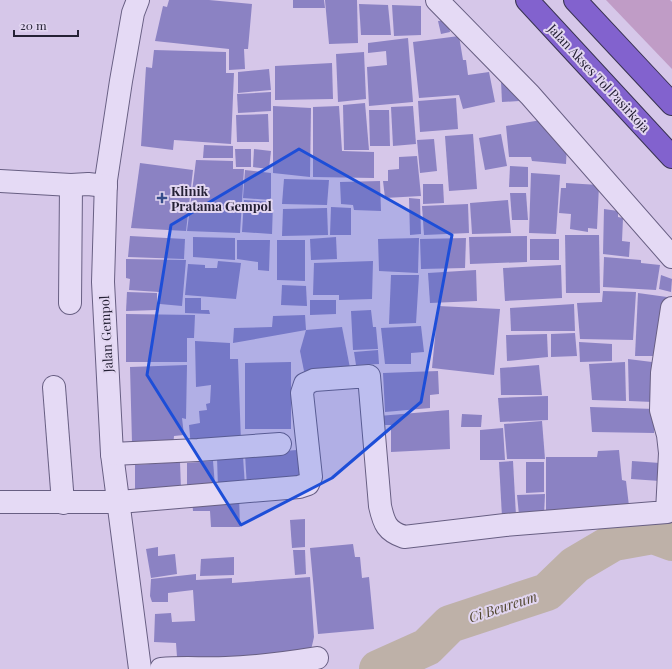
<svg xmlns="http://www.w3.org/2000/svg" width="672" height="669" font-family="'Playfair Display',serif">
  <rect width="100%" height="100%" fill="#d6c7e9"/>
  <path fill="#c09cc6" d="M 606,0 L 670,0 L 672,2 L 672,69 Z"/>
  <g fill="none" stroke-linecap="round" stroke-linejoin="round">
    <path stroke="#beb1a8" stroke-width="38" d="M 378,669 L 427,647 L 450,624 L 547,592 L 575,565 L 614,542 L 653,535 L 672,542"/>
  </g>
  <g fill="#8b82c3">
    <path d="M 169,0 L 209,0 L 252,4 L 248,49 L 244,49 L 245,69 L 229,70 L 229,49 L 155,41 L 163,6 L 167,7 Z"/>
    <path d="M 293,0 L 324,0 L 325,8 L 293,8 Z"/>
    <path d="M 325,0 L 357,0 L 358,43 L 329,44 Z"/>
    <path d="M 359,4 L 388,5 L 391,35 L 361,35 Z"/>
    <path d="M 392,5 L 421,6 L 421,35 L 394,36 Z"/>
    <path d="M 448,20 L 450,32 L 441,34 L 438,21 Z"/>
    <path d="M 459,36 L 463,60 L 466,60 L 468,75 L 489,72 L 495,102 L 463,109 L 459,95 L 419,98 L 413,42 Z"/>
    <path d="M 408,38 L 413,102 L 369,106 L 367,67 L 387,65 L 386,51 L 368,53 L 368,43 Z"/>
    <path d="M 154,50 L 226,52 L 226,73 L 234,73 L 231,144 L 174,140 L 173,150 L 141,146 L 146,67 L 152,68 Z"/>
    <path d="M 364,52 L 366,99 L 338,102 L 336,54 Z"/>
    <path d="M 332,63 L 333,99 L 275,100 L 275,66 Z"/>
    <path d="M 269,69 L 271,90 L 238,93 L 238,72 Z"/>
    <path d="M 501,81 L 516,89 L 519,101 L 502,102 Z"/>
    <path d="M 271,92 L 271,111 L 238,113 L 237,94 Z"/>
    <path d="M 456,98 L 458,129 L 420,132 L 418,101 Z"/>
    <path d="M 365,103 L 369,150 L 344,150 L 343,105 Z"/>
    <path d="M 273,106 L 311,108 L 310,177 L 273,173 Z"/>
    <path d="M 339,106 L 342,151 L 374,152 L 374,178 L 313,177 L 313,107 Z"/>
    <path d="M 413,106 L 416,144 L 393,146 L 391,107 Z"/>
    <path d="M 369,110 L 389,110 L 390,146 L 370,146 Z"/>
    <path d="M 268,114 L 269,142 L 237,142 L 236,115 Z"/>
    <path d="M 541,120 L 567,143 L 566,164 L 532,161 L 531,157 L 509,157 L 506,126 Z"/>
    <path d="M 473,134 L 477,189 L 449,191 L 445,136 Z"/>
    <path d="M 501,134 L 507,166 L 485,170 L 479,138 Z"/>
    <path d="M 434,139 L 437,171 L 420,173 L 417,140 Z"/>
    <path d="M 204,145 L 233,146 L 233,158 L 203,158 Z"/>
    <path d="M 235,149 L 251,149 L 251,167 L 236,167 Z"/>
    <path d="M 254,149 L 271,151 L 269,169 L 253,167 Z"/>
    <path d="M 417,156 L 421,196 L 385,198 L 383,181 L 388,181 L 388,170 L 399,169 L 399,157 Z"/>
    <path d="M 196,160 L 233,161 L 233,169 L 244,169 L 240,233 L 187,231 Z"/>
    <path d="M 140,163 L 193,170 L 186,231 L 131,228 Z"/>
    <path d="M 510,166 L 528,167 L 528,187 L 509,187 Z"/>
    <path d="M 245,170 L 271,173 L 271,200 L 243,198 Z"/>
    <path d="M 531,173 L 560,175 L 556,234 L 529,233 Z"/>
    <path d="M 284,179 L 329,180 L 327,205 L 282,204 Z"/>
    <path d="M 380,181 L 381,211 L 354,210 L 353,205 L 341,204 L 340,182 Z"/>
    <path d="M 566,183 L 599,185 L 597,229 L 588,228 L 588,232 L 570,229 L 571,214 L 559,213 L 561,188 L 566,188 Z"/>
    <path d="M 423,184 L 443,184 L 444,203 L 423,204 Z"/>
    <path d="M 510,193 L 526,193 L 528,220 L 512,220 Z"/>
    <path d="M 409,198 L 420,199 L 421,234 L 410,235 Z"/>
    <path d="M 244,200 L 273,202 L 272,234 L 242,232 Z"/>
    <path d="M 508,200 L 511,233 L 472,234 L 470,203 Z"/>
    <path d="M 468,204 L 469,233 L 424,235 L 422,206 Z"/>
    <path d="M 331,207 L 351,208 L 351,235 L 330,235 Z"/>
    <path d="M 327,208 L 328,235 L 282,236 L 283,209 Z"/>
    <path d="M 604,209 L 618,211 L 618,217 L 623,218 L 622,241 L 630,242 L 629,257 L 603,254 Z"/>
    <path d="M 565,235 L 599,235 L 600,293 L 566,293 Z"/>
    <path d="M 130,236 L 185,239 L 184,259 L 128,257 Z"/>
    <path d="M 527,236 L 527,262 L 470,264 L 469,237 Z"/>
    <path d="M 193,237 L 235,238 L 235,260 L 193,257 Z"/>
    <path d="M 336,237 L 337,259 L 311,260 L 310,239 Z"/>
    <path d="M 419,238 L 418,273 L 379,271 L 378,239 Z"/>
    <path d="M 466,238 L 465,268 L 421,269 L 420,239 Z"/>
    <rect x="530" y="239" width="29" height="21"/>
    <path d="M 237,240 L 270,240 L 269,271 L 258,270 L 258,262 L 237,259 Z"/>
    <path d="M 277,240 L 305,240 L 305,281 L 277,280 Z"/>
    <path d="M 604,257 L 641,260 L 641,263 L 660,265 L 656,290 L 603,287 Z"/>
    <path d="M 126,259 L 186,260 L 182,306 L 160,304 L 159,292 L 129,290 L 130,279 L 126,278 Z"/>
    <path d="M 218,261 L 241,263 L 236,299 L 185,295 L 188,264 L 205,265 L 205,268 L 217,268 Z"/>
    <path d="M 373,261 L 372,299 L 339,300 L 339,295 L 313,295 L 314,263 Z"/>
    <path d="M 561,265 L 562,298 L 505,301 L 503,268 Z"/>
    <path d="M 476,270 L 477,301 L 430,303 L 428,273 Z"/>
    <path d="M 391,275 L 419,275 L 416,323 L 389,324 Z"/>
    <path d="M 661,275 L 672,279 L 671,292 L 659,289 Z"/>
    <path d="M 282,285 L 306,286 L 307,306 L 281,305 Z"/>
    <path d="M 603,291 L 636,292 L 633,340 L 580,339 L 577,303 L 602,302 Z"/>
    <path d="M 127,292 L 157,293 L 157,310 L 126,311 Z"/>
    <path d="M 638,293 L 667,297 L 661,356 L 635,356 Z"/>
    <path d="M 185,298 L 201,298 L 201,310 L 209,310 L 210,314 L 185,313 Z"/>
    <path d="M 310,300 L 336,300 L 336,314 L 310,315 Z"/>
    <path d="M 574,304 L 575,331 L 511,331 L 510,308 Z"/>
    <path d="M 438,306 L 500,309 L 494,375 L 432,368 Z"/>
    <path d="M 371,310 L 373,327 L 376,327 L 378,349 L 353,350 L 351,311 Z"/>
    <path d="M 126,314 L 195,315 L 194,338 L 187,338 L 187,362 L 126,362 Z"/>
    <path d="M 305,315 L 306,330 L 233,343 L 234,328 L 272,327 L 273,316 Z"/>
    <path d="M 421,326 L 424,352 L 411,353 L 411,364 L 385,364 L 381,328 Z"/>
    <path d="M 342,327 L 350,368 L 304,371 L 300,351 L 306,330 Z"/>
    <path d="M 575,333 L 577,356 L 551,357 L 551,334 Z"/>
    <path d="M 547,334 L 548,357 L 507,361 L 506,335 Z"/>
    <path d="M 195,341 L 230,343 L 230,359 L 238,359 L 241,442 L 191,447 L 189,425 L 200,423 L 199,411 L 207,410 L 206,404 L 210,403 L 211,385 L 196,387 Z"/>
    <path d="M 579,342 L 612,344 L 612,361 L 580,362 Z"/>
    <path d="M 378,350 L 379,364 L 356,365 L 354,352 Z"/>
    <path d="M 628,359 L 652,362 L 653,402 L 629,401 Z"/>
    <path d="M 291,362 L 291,429 L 245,429 L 245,363 Z"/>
    <path d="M 625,362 L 626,401 L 592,400 L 589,364 Z"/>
    <path d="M 187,365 L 186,419 L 182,418 L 184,435 L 174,436 L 173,447 L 132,443 L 130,367 Z"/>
    <path d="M 539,365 L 542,395 L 501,395 L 500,368 Z"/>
    <path d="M 438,371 L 439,394 L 430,395 L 430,408 L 385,412 L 383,373 Z"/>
    <path d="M 548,396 L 548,420 L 500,422 L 498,398 Z"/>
    <path d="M 590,407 L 655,409 L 654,433 L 592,432 Z"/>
    <path d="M 449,410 L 450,449 L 391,452 L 391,425 L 380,425 L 379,416 Z"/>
    <path d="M 462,414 L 482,415 L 481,427 L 461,427 Z"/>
    <path d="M 542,421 L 545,459 L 507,459 L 504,424 Z"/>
    <path d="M 503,428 L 505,460 L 480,460 L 480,430 Z"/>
    <path d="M 297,450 L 300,482 L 247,488 L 245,454 Z"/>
    <path d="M 619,450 L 622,480 L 626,481 L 629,506 L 546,513 L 546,457 L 597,457 L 598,451 Z"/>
    <path d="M 243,456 L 245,487 L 218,488 L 217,457 Z"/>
    <path d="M 213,461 L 215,486 L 187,487 L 187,463 Z"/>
    <path d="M 513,461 L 516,516 L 502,517 L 499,462 Z"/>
    <path d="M 632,461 L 660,463 L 660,481 L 631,479 Z"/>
    <path d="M 180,462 L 181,489 L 135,490 L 135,465 Z"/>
    <path d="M 526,462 L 544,462 L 544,492 L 526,493 Z"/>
    <path d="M 545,494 L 544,515 L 519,515 L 517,495 Z"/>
    <path d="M 239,496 L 240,527 L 211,527 L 210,511 L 193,511 L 192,499 Z"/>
    <path d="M 305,519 L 305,547 L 292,548 L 290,520 Z"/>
    <path d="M 353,544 L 355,557 L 360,557 L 362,578 L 369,577 L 374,629 L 318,634 L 310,548 Z"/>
    <path d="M 158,547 L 158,556 L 175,554 L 177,574 L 151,578 L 146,549 Z"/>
    <path d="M 293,550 L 305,550 L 306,574 L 295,575 Z"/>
    <path d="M 234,557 L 234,575 L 200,576 L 201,559 Z"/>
    <path d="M 196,574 L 196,580 L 232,578 L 232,583 L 310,577 L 314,637 L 311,650 L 228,662 L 159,659 L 177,657 L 176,643 L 154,642 L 155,614 L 171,613 L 172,622 L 195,621 L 193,590 L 168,593 L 168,602 L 152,602 L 150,596 L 151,579 Z"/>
  </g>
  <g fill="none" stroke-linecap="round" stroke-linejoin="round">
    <g stroke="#685f83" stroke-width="24">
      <g id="minor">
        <path d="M 138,0 L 133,13 L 121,81 L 106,180 L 103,282 L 112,454 L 140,669"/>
        <path d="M 437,0 L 530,95 L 672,257"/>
        <path d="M 0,181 L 71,185 L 88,184 L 106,186"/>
        <path d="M 70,303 L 71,185"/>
        <path d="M 54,387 L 63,503"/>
        <path d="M 112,454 L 198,450 L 280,444"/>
        <path d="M 0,502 L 119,502 L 299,487 L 308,484 L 311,477 L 302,393 L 305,384 L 314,380 L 369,376 L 380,506 C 384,524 387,531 404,537 L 505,525 L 667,512 L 670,453 L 668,435 L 661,410 L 662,373 L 672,308"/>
        <path d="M 161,669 C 183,667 204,669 226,668 C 257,667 286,663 317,658"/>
      </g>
    </g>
    <g stroke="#383251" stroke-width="24">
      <g id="highway">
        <path d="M 527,0 L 672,157"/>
        <path d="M 575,0 L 672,104"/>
      </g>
    </g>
    <use href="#minor" stroke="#e5daf5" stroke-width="22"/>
    <use href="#highway" stroke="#8262ce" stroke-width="22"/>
  </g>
  <path fill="#1d4ed8" fill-opacity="0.2" stroke="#1d4ed8" stroke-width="3" stroke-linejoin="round" d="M 299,149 L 452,235 L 421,402 L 332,478 L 241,525 L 147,375 L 171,225 Z"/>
  <path fill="#364d8b" stroke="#e2d6f1" stroke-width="1.5" d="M160 192h4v4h4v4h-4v4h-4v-4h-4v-4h4z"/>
  <g text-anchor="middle" stroke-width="4" stroke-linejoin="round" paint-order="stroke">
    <g font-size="13" fill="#252135" stroke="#e2d6f1">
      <text transform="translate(599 78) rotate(47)" y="5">Jalan Akses Tol Pasirkoja</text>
      <text transform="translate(106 334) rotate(-93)" y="5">Jalan Gempol</text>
    </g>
    <g font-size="13" font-weight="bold" fill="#252135" stroke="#e2d6f1" text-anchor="start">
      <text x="171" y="196">Klinik<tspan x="171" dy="15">Pratama Gempol</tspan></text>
    </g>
    <g font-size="14" font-style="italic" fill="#534832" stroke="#e2d6f1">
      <text transform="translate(503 607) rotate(-18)" y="5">Ci Beureum</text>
    </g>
  </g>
  <path d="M14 30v6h64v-6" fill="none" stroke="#252135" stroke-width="2"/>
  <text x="20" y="30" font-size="12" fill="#252135" stroke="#e2d6f1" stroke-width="3" paint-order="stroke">20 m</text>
</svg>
